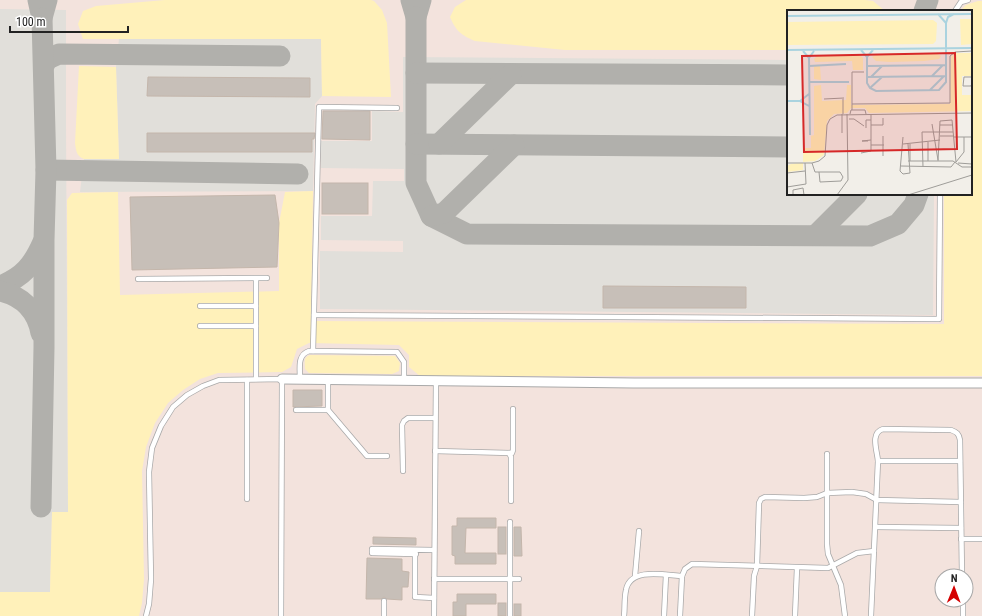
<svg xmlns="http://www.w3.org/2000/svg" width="982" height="616" font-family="'Roboto Condensed',sans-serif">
  <rect width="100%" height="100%" fill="#f2efe9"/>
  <path fill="#f3e3dd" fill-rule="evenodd" d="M 0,0 L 982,0 L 982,616 L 0,616 ZM 788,11 L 971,11 L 971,194 L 788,194 ZM 942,576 L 966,576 L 966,600 L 942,600 Z"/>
  <g fill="#e1dfda">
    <path d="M 0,9 L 66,10 L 66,124 L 68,512 L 52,512 L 50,592 L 0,592 Z"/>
    <path d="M 119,39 L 321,39 L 322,96 L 315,104 L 313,191 L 80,192 L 84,159 L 119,158 L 116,67 Z"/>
    <path d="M 403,57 L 788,60 L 788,194 L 934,194 L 933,315 L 320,309 L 320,251 L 403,252 L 403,241 L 321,240 L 321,216 L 372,216 L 373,181 L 404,181 L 404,169 L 321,168 L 321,141 L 372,141 L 372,111 L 403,112 Z"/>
  </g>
  <g fill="#fff1ba">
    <path d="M 165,0 L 371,0 L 374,1 L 382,10 L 387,23 L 391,97 L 322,96 L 321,39 L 83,39 L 78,24 L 83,11 L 96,6 Z"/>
    <path d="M 466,0 L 865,0 L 873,1 L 885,11 L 788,11 L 788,50 L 565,50 L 475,41 C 461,35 456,31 450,17 L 455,7 Z"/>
    <path d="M 978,1 L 982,1 L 982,376 L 420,376 L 409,367 L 409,355 L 399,345 L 309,343 L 297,349 L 291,367 L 282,372 L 218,373 L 200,379 L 183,390 L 168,403 L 155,423 L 146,447 L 142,471 L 144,579 L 142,603 L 139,616 L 0,616 L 0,592 L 50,592 L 52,512 L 68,512 L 67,200 L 72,193 L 118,192 L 120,295 L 279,291 L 279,223 L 285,192 L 313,191 L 311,321 L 944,324 L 944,194 L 971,194 L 971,11 L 960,11 L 966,5 Z"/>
    <path d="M 79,66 L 116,67 L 119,159 L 84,159 C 76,156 76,150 75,143 Z"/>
    <path d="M 310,355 L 395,356 L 400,363 L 399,371 L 392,374 L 309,373 L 305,369 C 305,363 303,357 310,355 Z"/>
  </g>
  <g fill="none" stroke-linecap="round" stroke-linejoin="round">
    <g stroke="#b1b0ac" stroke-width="21">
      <path d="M 38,0 L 42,18 L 47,0"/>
      <path d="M 411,0 L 416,17 L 421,0"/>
      <path d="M 924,11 L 928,0"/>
      <path d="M 416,17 L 416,183 L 431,216 L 467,234 L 870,236 L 898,224 L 914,205 L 918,194"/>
      <path d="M 44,65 L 48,59 L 59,54 L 280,56"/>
      <path d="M 416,73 L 788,75"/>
      <path d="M 416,144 L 788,147"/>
      <path d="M 439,144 L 511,74"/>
      <path d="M 46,170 L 298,174"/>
      <path d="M 431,216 L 444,213 L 514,145"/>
      <path d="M 816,235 L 857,194"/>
      <path d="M 0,286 C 23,277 33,265 43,242"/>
      <path d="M 0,291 C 22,296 37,311 41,333"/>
      <path d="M 41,507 L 44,347 L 44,240 L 46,170 L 42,18"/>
    </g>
  </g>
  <g fill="#c7bfb8" stroke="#c4b6ab">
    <path d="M 148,77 L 310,78 L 310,97 L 147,96 Z"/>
    <path d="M 323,111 L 370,111 L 370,140 L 322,139 Z"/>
    <path d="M 147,133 L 315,133 L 314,139 L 312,139 L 312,152 L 147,152 Z"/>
    <rect x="322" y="183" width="46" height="31"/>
    <path d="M 275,195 L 279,223 L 277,267 L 132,270 L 130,197 Z"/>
    <path d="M 603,286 L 746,287 L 746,308 L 603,308 Z"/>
    <path d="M 293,390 L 322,390 L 322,406 L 293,407 Z"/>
    <path d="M 457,518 L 496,518 L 496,528 L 466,528 L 465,553 L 496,553 L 496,564 L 455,564 L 455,556 L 452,555 L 452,526 L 457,526 Z"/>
    <rect x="498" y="527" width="8" height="27"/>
    <path d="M 514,527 L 521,527 L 522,556 L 514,556 Z"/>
    <path d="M 373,537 L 416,538 L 416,545 L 373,544 Z"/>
    <path d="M 367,558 L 402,559 L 402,571 L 409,572 L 408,587 L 402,587 L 402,600 L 387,599 L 384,597 L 381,599 L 366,599 Z"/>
    <path d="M 457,594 L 496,594 L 496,604 L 466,604 L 466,616 L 453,616 L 453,602 L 457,602 Z"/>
    <rect x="498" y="603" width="8" height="13"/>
    <rect x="514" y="604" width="7" height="12"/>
  </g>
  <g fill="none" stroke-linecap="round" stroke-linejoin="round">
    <g stroke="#a9a9a9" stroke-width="6">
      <g id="service">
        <path d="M 955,11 L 961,2 L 968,0"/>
        <path d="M 138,279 L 267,278"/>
        <path d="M 256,279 L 256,379"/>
        <path d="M 200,306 L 256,306"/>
        <path d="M 314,315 L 939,319 L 940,194"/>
        <path d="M 200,326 L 256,326"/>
        <path d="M 313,351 L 319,107 L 397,108"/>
        <path d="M 300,379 C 300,368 297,355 309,351 L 397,352 L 404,362 L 404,380"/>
        <path d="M 296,410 L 328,410 L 367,456 L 387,456"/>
        <path d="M 328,410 L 328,379"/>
        <path d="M 435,451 L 512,453 L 513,450 L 513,409"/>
        <path d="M 509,453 L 511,457 L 511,501"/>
        <path d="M 827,454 L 827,544 L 828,554 L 841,585 L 845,616"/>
        <path d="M 878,461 L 960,461"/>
        <path d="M 403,471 L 402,425 L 404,421 L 408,418 L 435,418"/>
        <path d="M 247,499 L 247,380"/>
        <path d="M 510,522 L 510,616"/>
        <path d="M 876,527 L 961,528"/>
        <path d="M 961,539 L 982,539"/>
        <path d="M 415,551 L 415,597 L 434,598"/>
        <path d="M 416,554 L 372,553 L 372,549 L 434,550"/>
        <path d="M 635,576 L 639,531"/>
        <path d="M 434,579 L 519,579"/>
        <path d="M 963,600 L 963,616"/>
        <path d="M 146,616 L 149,604 L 151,579 L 149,472 L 152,448 L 161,426 L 173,407 L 187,395 L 203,386 L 219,380 L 282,379 L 281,616"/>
        <path d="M 384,616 L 384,601"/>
        <path d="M 434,616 L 436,380"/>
        <path d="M 624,616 C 625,608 624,599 626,590 C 630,567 665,575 682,576 L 685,569 L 692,564 L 828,568 L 857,553 L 874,551"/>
        <path d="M 664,616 L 666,575"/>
        <path d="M 680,616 L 682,576"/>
        <path d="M 752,616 L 754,576 L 757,566 L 759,503 L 761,499 L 765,497 L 804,498 L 817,497 L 827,493 L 852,492 L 866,494 L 877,500 L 961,502"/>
        <path d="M 795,616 L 797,568"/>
        <path d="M 871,616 L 878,461 C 877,450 870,433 883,429 L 951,430 C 957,432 959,434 960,440 L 962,576"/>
      </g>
    </g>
    <g stroke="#a9a9a9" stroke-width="11">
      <path id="minor" d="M 282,379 L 634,383 L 982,383"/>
    </g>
    <use href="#service" stroke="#fff" stroke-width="4.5"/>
    <use href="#minor" stroke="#fff" stroke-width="9"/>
  </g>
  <g transform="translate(787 10)">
    <rect width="185" height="185" fill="#f2efe9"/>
    <path d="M 173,9 L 185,9 L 185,34 L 174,35 ZM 146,10 L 150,13 L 149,31 L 146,34 L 0,35 L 1,12 ZM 149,43 L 154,46 L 152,49 L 137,51 L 103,52 L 89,51 L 85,47 L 90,44 ZM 168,43 L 185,43 L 185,66 L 175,66 L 175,85 L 185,85 L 185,101 L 82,103 L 78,98 L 64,98 L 60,103 L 47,104 L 40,111 L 37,145 L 28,151 L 16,152 L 16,138 L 24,138 L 24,126 L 27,125 L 27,76 L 34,75 L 35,91 L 59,90 L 60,75 L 64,75 L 64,95 L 163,94 L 164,47 ZM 72,44 L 76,48 L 76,60 L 66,60 L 65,51 L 28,52 L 27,49 L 30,46 ZM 27,56 L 33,56 L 34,70 L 27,69 ZM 16,153 L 16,160 L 0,162 L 0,156 L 4,154 Z" fill="#fff1ba"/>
    <path fill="none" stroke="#aad3df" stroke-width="2" d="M 151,4 L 159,13 L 161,7 L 167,4M 0,6 L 185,4M 0,40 L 185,38M 74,40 L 80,47 L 86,40M 16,41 L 22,48 L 27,41M 80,47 L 80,73 L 83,78 L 89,81 L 152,80 L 159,72 L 159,13M 22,48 L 23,125M 22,56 L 59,54M 80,56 L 159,55M 145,66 L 156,55M 80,67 L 159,66M 84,67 L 95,56M 23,72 L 62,72M 83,78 L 95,67M 143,80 L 157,66M 0,91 L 13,91M 22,96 L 13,91 L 22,84"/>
    <path fill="none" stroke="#9f9d99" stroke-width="1" d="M 185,67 L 177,67 L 176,76 L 184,76 L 185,73M 37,89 L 57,88M 56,89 L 56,104M 65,94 L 163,93 L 163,46 L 168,42 L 185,41M 65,100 L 65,62 L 77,62M 55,104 L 55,123M 63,104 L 64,100 L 78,100 L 79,104M 62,109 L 67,109 L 77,116M 145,114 L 151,150M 84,115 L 96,115 L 96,108M 153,115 L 166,115M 79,118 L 79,110 L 84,110M 96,126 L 96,146M 153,126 L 167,126M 116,127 L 113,161 L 116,164 L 123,163 L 121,134M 167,127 L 185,127M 81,131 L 75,131 L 84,130M 116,134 L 153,130M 123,134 L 123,151M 84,135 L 97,135M 74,143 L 84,141 L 84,104M 121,151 L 166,151 L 175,157 L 185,157M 141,151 L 141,132M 151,151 L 153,111 L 165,110 L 169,152M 169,152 L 177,142 L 177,127M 0,153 L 25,153 L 28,162 L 53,162 L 56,167 L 54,171 L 33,172 L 32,162M 25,153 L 32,151 L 38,146 L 40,115 L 43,109 L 50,105 L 185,103M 171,153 L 185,154M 114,156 L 164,157 L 168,152M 136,157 L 135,122 L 166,122M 0,163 L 18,161M 0,177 L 19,174 L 18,153M 6,185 L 6,180 L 16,178 L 17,185M 50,185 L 61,170 L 60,104M 121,185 L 185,165"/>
    <path fill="#d62828" fill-opacity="0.15" stroke="#d62828" stroke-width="2" d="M 168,43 L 170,139 L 17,142 L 15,46 Z"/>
    <rect width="185" height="185" fill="none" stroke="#222" stroke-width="2"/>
  </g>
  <g transform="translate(954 588) rotate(1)"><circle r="19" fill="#ffffff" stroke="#a7a7a7"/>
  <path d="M0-3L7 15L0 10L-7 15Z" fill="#d40000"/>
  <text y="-6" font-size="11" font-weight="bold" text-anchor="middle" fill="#222222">N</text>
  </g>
  <path d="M10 26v6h118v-6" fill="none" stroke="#222222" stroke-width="2"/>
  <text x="16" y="26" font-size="12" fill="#222222" stroke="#ffffff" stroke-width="3" paint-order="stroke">100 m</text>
</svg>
